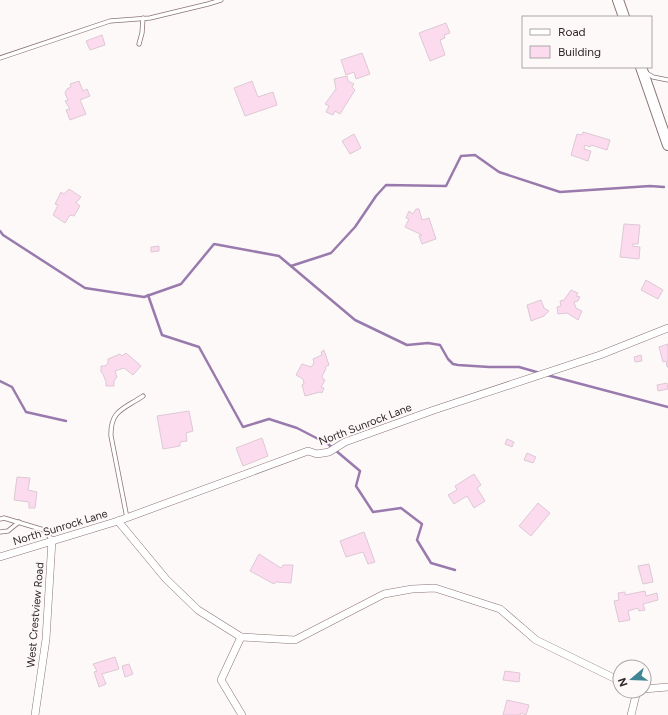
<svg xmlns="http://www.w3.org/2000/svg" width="668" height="715" font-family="Figtree,sans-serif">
  <rect width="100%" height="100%" fill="#fef9f9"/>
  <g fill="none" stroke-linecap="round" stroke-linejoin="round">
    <g stroke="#997aad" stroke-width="2.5">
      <path d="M 0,231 L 3,235 L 85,288 L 144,297 L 181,284 L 214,244 L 279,256 L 355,320 L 407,345 L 428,343 L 440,345 L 448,359 L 453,364 L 458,365 L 489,367 L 519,367 L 540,373"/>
      <path d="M 291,266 L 331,253 L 355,227 L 376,196 L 386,185 L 446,186 L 461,156 L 475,155 L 499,172 L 560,192 L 650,186 L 664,187"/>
      <path d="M 148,295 L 162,335 L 199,347 L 243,427 L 269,419 L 297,428 L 328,444 L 360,471 L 356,486 L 373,512 L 401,508 L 422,524 L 417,540 L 431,563 L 455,570"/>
      <path d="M 547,375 L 668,407"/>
      <path d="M 0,381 L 12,387 L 26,412 L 66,421"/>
    </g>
  </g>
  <g fill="#fcdbef" stroke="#dcc9d4">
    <path d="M 446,23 L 450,33 L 444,35 L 445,38 L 440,40 L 445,55 L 430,61 L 419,33 Z"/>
    <path d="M 102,35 L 105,45 L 90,50 L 86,41 Z"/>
    <path d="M 362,53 L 370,74 L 356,79 L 354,72 L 346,75 L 341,60 Z"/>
    <path d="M 347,76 L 348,81 L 354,84 L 352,87 L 355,90 L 340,114 L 335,111 L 333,115 L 326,112 L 329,106 L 325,104 L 336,89 L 334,79 Z"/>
    <path d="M 79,81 L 83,91 L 87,89 L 90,96 L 80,100 L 86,114 L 70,120 L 66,110 L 70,109 L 65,101 L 68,100 L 65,93 L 67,89 L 71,87 L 70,84 Z"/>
    <path d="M 252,81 L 258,97 L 273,92 L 277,105 L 245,116 L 234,88 Z"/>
    <path d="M 583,132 L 610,140 L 607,150 L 591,145 L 590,147 L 585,145 L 584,149 L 591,151 L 588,161 L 571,155 L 577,134 L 582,135 Z"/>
    <path d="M 354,134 L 361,148 L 350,154 L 342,141 Z"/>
    <path d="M 69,189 L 81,197 L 76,203 L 80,206 L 74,216 L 70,215 L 65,223 L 53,215 L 58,205 L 55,204 L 61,192 L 64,194 Z"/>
    <path d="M 416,209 L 419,209 L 422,220 L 429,218 L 436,239 L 422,244 L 419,236 L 422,235 L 405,227 L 409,219 L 406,218 L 409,211 L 413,214 Z"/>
    <path d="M 624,224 L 640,225 L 638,244 L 633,244 L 632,246 L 640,247 L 639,259 L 620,257 Z"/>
    <path d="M 159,246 L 159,251 L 151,252 L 151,247 Z"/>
    <path d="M 646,280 L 663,290 L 658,299 L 641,290 Z"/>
    <path d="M 571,290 L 578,293 L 576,296 L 580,297 L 578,301 L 574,302 L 576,308 L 582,311 L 578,320 L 567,313 L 558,314 L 557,307 L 561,306 L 560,301 L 564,300 Z"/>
    <path d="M 541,300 L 544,308 L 549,311 L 544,316 L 531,321 L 527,305 Z"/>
    <path d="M 668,344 L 668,367 L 667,367 L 666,361 L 663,362 L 659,347 Z"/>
    <path d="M 324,350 L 329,365 L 325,367 L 326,369 L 322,376 L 323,379 L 325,380 L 321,387 L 324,388 L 322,393 L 320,392 L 305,396 L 302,385 L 304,384 L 303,379 L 296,375 L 302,364 L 311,367 L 314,363 L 313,359 L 322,355 L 321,352 Z"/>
    <path d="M 126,353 L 141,366 L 133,375 L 124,368 L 115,371 L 117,377 L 114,381 L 114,386 L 106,386 L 106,382 L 103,374 L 101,372 L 101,366 L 105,366 L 108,363 L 108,359 L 120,354 L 122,356 Z"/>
    <path d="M 641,355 L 642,361 L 635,362 L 634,357 Z"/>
    <path d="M 667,383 L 668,389 L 658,391 L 657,385 Z"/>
    <path d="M 189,411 L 193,431 L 186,433 L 187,441 L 180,442 L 180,446 L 163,449 L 157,416 Z"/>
    <path d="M 262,438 L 268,456 L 243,466 L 236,448 Z"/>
    <path d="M 507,439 L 514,442 L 512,447 L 505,444 Z"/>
    <path d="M 527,453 L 536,457 L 533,463 L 524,460 Z"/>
    <path d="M 474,474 L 481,485 L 477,488 L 485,501 L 474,508 L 467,496 L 454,504 L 448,495 L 457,490 L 455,486 Z"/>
    <path d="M 17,477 L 30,478 L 28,490 L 37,492 L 35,508 L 29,508 L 29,502 L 14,500 Z"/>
    <path d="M 538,503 L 550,513 L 531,536 L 519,526 Z"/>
    <path d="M 364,532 L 375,562 L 368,564 L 363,552 L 346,557 L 340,541 Z"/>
    <path d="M 259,554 L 281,568 L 283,565 L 293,565 L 291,583 L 276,582 L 274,584 L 250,571 Z"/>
    <path d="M 649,564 L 653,582 L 643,584 L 638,566 Z"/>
    <path d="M 645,591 L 646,596 L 657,593 L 658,600 L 643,604 L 645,610 L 639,611 L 638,608 L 628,611 L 630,620 L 619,622 L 614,601 L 619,600 L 618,593 L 625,592 L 625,595 Z"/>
    <path d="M 115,657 L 119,669 L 102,674 L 106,684 L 99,687 L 94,672 L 97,671 L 93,664 Z"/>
    <path d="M 129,664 L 133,674 L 125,677 L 122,666 Z"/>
    <path d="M 505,671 L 520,673 L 519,682 L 503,680 Z"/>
    <path d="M 507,700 L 529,705 L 526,715 L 521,713 L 520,715 L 503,715 Z"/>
  </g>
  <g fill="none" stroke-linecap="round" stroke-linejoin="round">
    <g stroke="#8a7577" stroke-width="5">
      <g id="lane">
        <path d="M 139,44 L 142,33 L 143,18"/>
        <path d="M 0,58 L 110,21 L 150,18 L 208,4 L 221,0"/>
        <path d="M 645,72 L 653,77 L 668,80"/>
        <path d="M 127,518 L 111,436 C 110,410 124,409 143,396"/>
        <path d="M 0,519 L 4,518 L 44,530 L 52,540"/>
        <path d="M 0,532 L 8,531 L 19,522"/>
      </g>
    </g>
    <g stroke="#8a7577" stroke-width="8">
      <g id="street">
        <path d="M 118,521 L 166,579 L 198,610 L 241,637 L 221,680 L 242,715"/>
        <path d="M 0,557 L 118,521 L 308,451 L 317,454 L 329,452 L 345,442 L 434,410 L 600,355 L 668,328"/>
        <path d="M 241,637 L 295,640 L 384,594 L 412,589 L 435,588 L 500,609 L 536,640 L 620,681"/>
        <path d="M 644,689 L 668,687"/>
        <path d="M 35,715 L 46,639 L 52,540"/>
        <path d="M 631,715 L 637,691"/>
      </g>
    </g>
    <g stroke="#8a7577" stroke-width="12">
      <g id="secondary">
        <path d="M 618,0 L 624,17"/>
        <path d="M 641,67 L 668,145"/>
      </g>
    </g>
    <use href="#lane" stroke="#fff" stroke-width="3.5"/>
    <use href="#street" stroke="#fff" stroke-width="7"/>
    <use href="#secondary" stroke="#fff" stroke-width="10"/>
  </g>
  <g text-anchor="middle" stroke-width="3.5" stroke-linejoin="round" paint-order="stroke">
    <g font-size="11" fill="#312829" stroke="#fef9f9">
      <text transform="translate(365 424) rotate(-21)" y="4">North Sunrock Lane</text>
      <text transform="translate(60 527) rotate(-17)" y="4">North Sunrock Lane</text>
      <text transform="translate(35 615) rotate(-85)" y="4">West Crestview Road</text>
    </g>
  </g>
  <rect x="522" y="16" width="130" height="52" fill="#fef9f9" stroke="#aca5a6"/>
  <rect x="530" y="29" width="20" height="6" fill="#ffffff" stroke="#aca5a6"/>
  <text x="558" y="36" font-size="12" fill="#312829">Road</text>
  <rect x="530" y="46" width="20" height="12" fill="#fcdbef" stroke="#aca5a6"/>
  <text x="558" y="56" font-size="12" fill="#312829">Building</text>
  <g transform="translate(632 679) rotate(251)"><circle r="19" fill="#fef9f9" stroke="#aca5a6"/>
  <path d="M0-3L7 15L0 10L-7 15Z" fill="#408593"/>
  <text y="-6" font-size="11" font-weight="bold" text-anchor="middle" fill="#312829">N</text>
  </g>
</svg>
